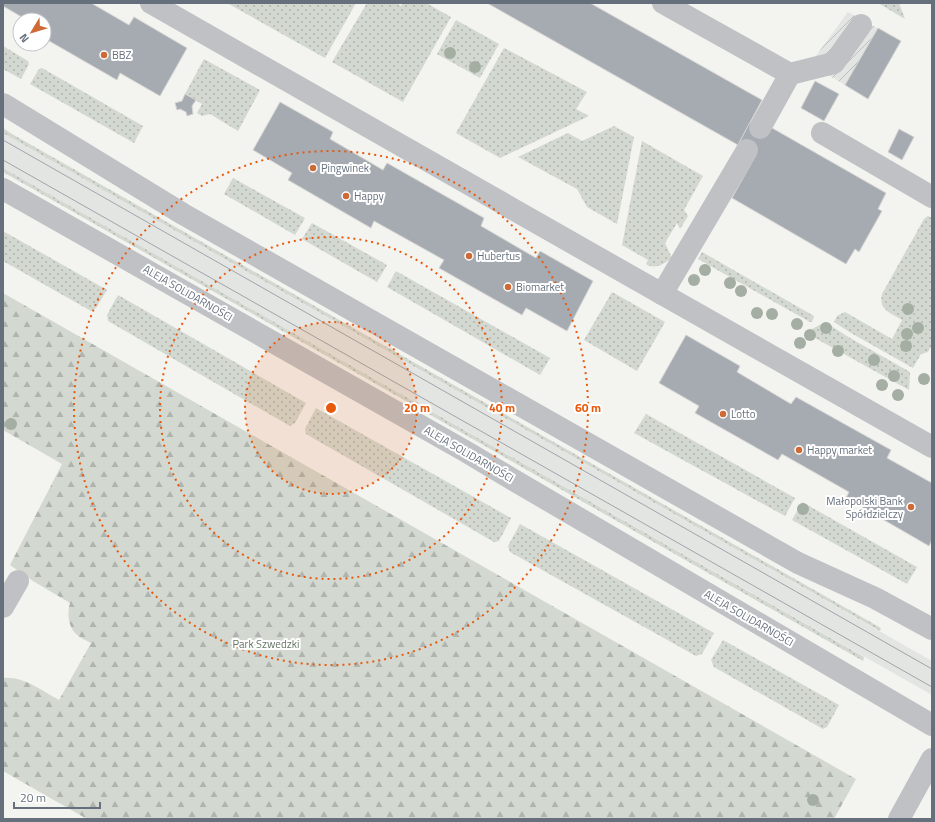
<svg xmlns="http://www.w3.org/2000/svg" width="935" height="822" font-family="'Titillium Web',sans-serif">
  <defs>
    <pattern id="industrial-furrows" width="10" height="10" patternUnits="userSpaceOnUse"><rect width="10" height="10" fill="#e3e5e3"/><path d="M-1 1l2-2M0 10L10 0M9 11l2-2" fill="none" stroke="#bcbebd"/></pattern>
    <pattern id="green-dots" width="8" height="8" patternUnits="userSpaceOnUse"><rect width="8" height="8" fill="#d3d9d1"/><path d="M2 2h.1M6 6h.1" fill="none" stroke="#afb4af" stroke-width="1.8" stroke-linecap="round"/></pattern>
    <pattern id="forest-firs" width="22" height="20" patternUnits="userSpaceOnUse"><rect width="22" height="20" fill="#d3d9d1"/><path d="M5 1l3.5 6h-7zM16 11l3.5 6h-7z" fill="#afb4af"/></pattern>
  </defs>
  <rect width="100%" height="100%" fill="#f3f3f0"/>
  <path fill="#e3e5e3" d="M 3,133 L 932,661 L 932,695 L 3,168 Z"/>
  <path fill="url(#industrial-furrows)" d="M 848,12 L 901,41 L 868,99 L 810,64 Z"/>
  <g fill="url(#green-dots)">
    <path d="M 227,3 L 356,3 L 325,58 Z"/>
    <path d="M 367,3 L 396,3 L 401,6 L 403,3 L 426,3 L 451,17 L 403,102 L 332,62 Z"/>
    <path d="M 878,3 L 899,3 L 905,19 Z"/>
    <path d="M 456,20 L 499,44 L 480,78 L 437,54 Z"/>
    <path d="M 3,46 L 28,61 L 29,64 L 21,79 L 3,69 Z"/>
    <path d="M 504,48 L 587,92 L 576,109 L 589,116 L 500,158 L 456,133 Z"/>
    <path d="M 204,59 L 260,90 L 238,131 L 210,114 L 202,116 L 197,113 L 202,104 L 185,94 Z"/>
    <path d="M 42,68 L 143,126 L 134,143 L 30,84 L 39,69 Z"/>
    <path d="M 614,126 L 634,137 L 617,224 L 587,207 L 577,189 L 518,157 L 568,133 L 582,141 Z"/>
    <path d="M 3,128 L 12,134 L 881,628 L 880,631 L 3,133 Z"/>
    <path d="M 642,141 L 703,176 L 684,210 L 688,216 L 680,229 L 677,223 L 665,243 L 672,258 C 664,264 655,270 646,264 L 648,260 L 622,245 Z"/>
    <path d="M 3,168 L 864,657 L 863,661 L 3,172 Z"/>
    <path d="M 233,178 L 305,218 L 295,235 L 224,194 Z"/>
    <path d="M 928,216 L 932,218 L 932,345 L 928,352 L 921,354 L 913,368 L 851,333 L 834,322 L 837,316 L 845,312 L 892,339 L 902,320 C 891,313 878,310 882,294 L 924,219 Z"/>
    <path d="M 312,223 L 387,265 L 377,282 L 302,239 Z"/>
    <path d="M 3,231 L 107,290 L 96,308 L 91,311 L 3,261 Z"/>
    <path d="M 702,252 L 814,316 L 812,322 L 810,322 L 698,259 Z"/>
    <path d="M 396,271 L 550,358 L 540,375 L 387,287 Z"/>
    <path d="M 612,292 L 665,322 L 637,371 L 584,340 Z"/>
    <path d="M 118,295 L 306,403 L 295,423 L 290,426 L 108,321 L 107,315 Z"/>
    <path d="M 825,322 L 850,338 L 910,372 L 909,390 L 815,338 L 812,329 Z"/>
    <path d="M 316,408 L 511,518 L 499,541 L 494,542 L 306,434 L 305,429 Z"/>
    <path d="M 646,414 L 795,498 L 785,516 L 634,433 Z"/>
    <path d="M 802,502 L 917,567 L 907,584 L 792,520 Z"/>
    <path d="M 520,524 L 714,633 L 702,654 L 696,656 L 510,552 L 508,546 Z"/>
    <path d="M 723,640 L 839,705 L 827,727 L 823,729 L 714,667 L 711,660 Z"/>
  </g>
  <path fill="url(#forest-firs)" d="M 3,293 L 856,779 L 834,819 L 87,819 L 3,771 L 3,678 C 24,676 42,691 59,700 L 91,643 C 86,640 80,638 76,634 C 68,626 67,613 70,603 L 33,581 L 10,565 L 62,464 L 3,430 Z"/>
  <g fill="#a6abb1" stroke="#d4d4d2">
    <path d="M 3,3 L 91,3 L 129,25 L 134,17 L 187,48 L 160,96 L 120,73 L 117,80 L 44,38 L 44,20 L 27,20 L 3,6 Z"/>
    <path d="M 487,3 L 590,3 L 762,100 L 738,145 Z"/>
    <path d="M 878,28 L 901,41 L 868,99 L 845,85 Z"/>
    <path d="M 815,81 L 839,94 L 824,121 L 801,108 Z"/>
    <path d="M 185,94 L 196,100 L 192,106 L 193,114 L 187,116 L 186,112 L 180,109 L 177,110 L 175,103 L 182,101 Z"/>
    <path d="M 280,102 L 333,132 L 330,139 L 383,170 L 387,163 L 484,218 L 481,226 L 536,258 L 540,251 L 593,281 L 567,331 L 526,308 L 522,315 L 439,268 L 444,260 L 374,221 L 371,228 L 288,180 L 292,173 L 253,150 Z"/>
    <path d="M 750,122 L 760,128 L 772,128 L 886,193 L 878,209 L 882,211 L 859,252 L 855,249 L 846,264 L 732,198 L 756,155 L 738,145 Z"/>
    <path d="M 899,129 L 914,137 L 902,160 L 888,152 Z"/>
    <path d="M 686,335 L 740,366 L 737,372 L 791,404 L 796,397 L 891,450 L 887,458 L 932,483 L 932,540 L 929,546 L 846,498 L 849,492 L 782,454 L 778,460 L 695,413 L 699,406 L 659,383 Z"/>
  </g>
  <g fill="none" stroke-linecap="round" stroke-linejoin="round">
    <g stroke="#bfc1c4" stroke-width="22">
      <path d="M 151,3 L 611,265 L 932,447"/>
      <path d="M 663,3 L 790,74 L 834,63 L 861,25"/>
      <path d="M 3,104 L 183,214 L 798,563 L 875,598 L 932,629"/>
      <path d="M 760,128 L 790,74"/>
      <path d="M 822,133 L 932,197"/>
      <path d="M 3,189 L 465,451 L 517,482 L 932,725"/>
      <path d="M 662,294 L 747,150"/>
      <path d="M 3,607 L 18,581"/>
      <path d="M 899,819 L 932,759"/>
    </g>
    <g stroke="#a0a4a9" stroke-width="1">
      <path d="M 3,140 L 932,669"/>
      <path d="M 3,160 L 932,687"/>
    </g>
  </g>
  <g fill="#a5aea3">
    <circle cx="450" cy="53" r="6"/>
    <circle cx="475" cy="67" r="6"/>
    <circle cx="705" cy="270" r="6"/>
    <circle cx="694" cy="280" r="6"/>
    <circle cx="730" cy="283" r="6"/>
    <circle cx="741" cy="291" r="6"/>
    <circle cx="908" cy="309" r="6"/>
    <circle cx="757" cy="313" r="6"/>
    <circle cx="772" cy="314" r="6"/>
    <circle cx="797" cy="324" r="6"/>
    <circle cx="826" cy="328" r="6"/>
    <circle cx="918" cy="328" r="6"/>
    <circle cx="907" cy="334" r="6"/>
    <circle cx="810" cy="335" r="6"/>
    <circle cx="800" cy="343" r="6"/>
    <circle cx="906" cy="346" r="6"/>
    <circle cx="838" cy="351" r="6"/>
    <circle cx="874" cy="360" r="6"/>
    <circle cx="894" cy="376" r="6"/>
    <circle cx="924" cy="379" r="6"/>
    <circle cx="882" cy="385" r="6"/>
    <circle cx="898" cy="395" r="6"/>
    <circle cx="11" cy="424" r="6"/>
    <circle cx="803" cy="509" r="6"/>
    <circle cx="813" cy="800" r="6"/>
  </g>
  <circle cx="331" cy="408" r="86" fill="#e8590c" fill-opacity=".12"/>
  <g fill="none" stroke="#e8590c" stroke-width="2" stroke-dasharray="2 4">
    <circle cx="331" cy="408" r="86"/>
    <circle cx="331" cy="408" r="171"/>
    <circle cx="331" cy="408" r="257"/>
  </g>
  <g fill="#cd6a36" stroke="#fff" stroke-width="1.5">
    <circle cx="104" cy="55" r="4"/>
    <circle cx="313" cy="168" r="4"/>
    <circle cx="346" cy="196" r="4"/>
    <circle cx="469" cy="256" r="4"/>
    <circle cx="508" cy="287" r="4"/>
    <circle cx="723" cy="414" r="4"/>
    <circle cx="799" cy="450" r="4"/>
    <circle cx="911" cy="507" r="4"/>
  </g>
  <g text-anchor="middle" stroke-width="4" stroke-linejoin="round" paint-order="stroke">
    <g font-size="11" fill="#66707d" stroke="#fff" text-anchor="start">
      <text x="112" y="59">BBZ</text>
      <text x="321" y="172">Pingwinek</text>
      <text x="354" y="200">Happy</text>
      <text x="477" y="260">Hubertus</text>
      <text x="516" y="291">Biomarket</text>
      <text x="731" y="418">Lotto</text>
      <text x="807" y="454">Happy market</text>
      <text x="903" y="505" text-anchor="end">Małopolski Bank<tspan x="903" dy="13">Spółdzielczy</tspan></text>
    </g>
    <g font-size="11" fill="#66707d" stroke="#fff">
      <text transform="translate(188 293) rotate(30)" y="4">ALEJA SOLIDARNOŚCI</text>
      <text transform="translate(469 454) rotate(30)" y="4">ALEJA SOLIDARNOŚCI</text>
      <text transform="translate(749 618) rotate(30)" y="4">ALEJA SOLIDARNOŚCI</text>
    </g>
    <g font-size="11" fill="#657564" stroke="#fff">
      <text x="266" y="648">Park Szwedzki</text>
    </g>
  </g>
  <circle cx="331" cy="408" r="6" fill="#e8590c" stroke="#fff" stroke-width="2"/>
  <g font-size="12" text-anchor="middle" font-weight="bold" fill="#e8590c" stroke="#fff" stroke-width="4" stroke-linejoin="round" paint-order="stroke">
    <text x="417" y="412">20 m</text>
    <text x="502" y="412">40 m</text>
    <text x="588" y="412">60 m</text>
  </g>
  <rect width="935" height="822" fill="none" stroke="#66707d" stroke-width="8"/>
  <g transform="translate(32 32) rotate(232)"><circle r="19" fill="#ffffff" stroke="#c2c6cb"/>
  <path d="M0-3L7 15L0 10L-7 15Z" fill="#cd6a36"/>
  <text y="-6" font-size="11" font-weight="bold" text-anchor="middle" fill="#66707d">N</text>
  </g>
  <path d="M14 802v6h86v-6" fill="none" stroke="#66707d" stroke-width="2"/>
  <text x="20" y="802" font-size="12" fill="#66707d" stroke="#ffffff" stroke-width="3" paint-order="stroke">20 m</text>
</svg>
